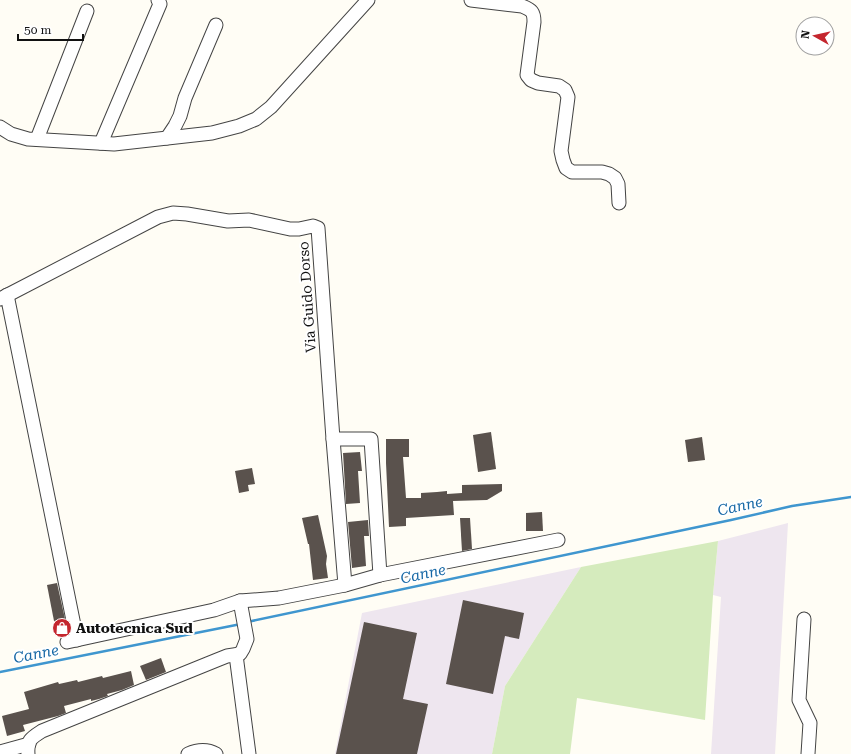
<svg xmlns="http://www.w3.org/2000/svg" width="851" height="754" font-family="'Roboto Serif',serif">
  <rect width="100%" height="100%" fill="#fffdf5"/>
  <g fill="#eee6ef">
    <path d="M 788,523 L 775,754 L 711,754 L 721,597 L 713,595 L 718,541 Z"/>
    <path d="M 581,567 L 505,686 L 492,754 L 335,754 L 362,613 Z"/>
  </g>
  <path fill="#d5ebbd" d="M 718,541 L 713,595 L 705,720 L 577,698 L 570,754 L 492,754 L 505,686 L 581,567 Z"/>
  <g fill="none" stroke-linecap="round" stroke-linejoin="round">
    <g stroke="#3f96cf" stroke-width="2.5">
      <path d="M 247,622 L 731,520 L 792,506 L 851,497"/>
      <path d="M 0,672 L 241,624"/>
    </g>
  </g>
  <g fill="#5a524d">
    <path d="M 491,432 L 496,469 L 478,472 L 473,435 Z"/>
    <path d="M 702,437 L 705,460 L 688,462 L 685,440 Z"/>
    <path d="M 386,439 L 409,439 L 409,457 L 403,457 L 406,498 L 421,498 L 421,493 L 437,492 L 447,491 L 447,494 L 462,493 L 462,485 L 502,484 L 502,491 L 487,500 L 453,501 L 454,515 L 406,518 L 406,526 L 389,527 L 386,463 Z"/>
    <path d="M 360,452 L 362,471 L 358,471 L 360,503 L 346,504 L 343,453 Z"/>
    <path d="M 252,468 L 255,484 L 248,485 L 249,491 L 239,493 L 235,471 Z"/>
    <path d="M 542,512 L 543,531 L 526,531 L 526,513 Z"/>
    <path d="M 318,515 L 327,556 L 326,564 L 328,578 L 313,580 L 309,544 L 308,544 L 302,518 Z"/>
    <path d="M 460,518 L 470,518 L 472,549 L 462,551 Z"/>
    <path d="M 368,520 L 369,536 L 364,536 L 366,566 L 352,568 L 348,522 Z"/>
    <path d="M 57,583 L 65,619 L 54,621 L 47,585 Z"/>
    <path d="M 463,600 L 524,613 L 519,639 L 505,636 L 493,694 L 446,684 Z"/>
    <path d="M 364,622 L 417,633 L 403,699 L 428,704 L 417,754 L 336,754 Z"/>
    <path d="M 161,658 L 166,672 L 146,680 L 140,666 Z"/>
    <path d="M 131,671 L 134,685 L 122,690 L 107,694 L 108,696 L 99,699 L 91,701 L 91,699 L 64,706 L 66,713 L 58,716 L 23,725 L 25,731 L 7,736 L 2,716 L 29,709 L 24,692 L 58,682 L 59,684 L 77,680 L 78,682 L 102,676 L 103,678 Z"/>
  </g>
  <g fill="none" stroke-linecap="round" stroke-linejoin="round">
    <g stroke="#444" stroke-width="15">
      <g id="minor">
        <path d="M 471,0 L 522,6 C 532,10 534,12 534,22 L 527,75 L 531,80 L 538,83 L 559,86 L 565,90 L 568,97 L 561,151 L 563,160 L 566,168 L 572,172 L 602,172 L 609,174 L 615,178 L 618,184 L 619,203"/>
        <path d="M 0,127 L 11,134 L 28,139 L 114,144 L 212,133 L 239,126 L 256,119 L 271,107 L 368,0"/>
        <path d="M 167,138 L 175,126 L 180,116 L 185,98 L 216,25"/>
        <path d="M 37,139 L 87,11"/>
        <path d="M 101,143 L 160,4 L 158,0"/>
        <path d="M 7,295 L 77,640"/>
        <path d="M 0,299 L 158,217 L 173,213 L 187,214 L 228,221 L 249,220 L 290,229 L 299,229 L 313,226 L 318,228 L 333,439 L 345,585"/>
        <path d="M 333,439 L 371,439 L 380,575"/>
        <path d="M 804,619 L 799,700 L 810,723 L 808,754"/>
        <path d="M 67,642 L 214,610 L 240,601 L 279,598 L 345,585 L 380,575 L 558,540"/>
        <path d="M 236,655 L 249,754"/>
        <path d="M 0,752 L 29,744"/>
        <path d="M 28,754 C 27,740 31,738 42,731 L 217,660 L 227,656 L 240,654 L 243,649 L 247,639 L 240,601"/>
        <path d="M 188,754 C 197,750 207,749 216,754"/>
      </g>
    </g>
    <use href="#minor" stroke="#fff" stroke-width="13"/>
  </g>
  <defs>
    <g id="shop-disc" transform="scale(1)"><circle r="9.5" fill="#c4262e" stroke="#fff"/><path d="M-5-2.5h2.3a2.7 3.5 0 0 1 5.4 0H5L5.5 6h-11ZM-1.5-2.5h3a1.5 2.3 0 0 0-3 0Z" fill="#fff"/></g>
  </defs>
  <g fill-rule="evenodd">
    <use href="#shop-disc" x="62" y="628"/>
  </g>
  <g text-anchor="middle" stroke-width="4" stroke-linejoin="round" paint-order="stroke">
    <g font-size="14" fill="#111" stroke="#fff">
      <text transform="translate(307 297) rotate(-94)" y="5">Via Guido Dorso</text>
    </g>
    <g font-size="14" font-weight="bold" fill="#111" stroke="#fff" text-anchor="start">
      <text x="76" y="633">Autotecnica Sud</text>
    </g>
    <g font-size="15" font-style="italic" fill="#1768a6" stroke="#fff">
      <text transform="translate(740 506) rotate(-12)" y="5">Canne</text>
      <text transform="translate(423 574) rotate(-12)" y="5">Canne</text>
      <text transform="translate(36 654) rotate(-11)" y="5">Canne</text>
    </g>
  </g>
  <g transform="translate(815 36) rotate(278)"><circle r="19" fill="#ffffff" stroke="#a0a0a0"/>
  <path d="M0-3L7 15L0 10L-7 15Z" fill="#c4262e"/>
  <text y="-6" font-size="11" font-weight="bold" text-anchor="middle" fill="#111111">N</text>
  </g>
  <path d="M18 34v6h65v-6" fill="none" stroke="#111111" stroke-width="2"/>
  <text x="24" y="34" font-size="12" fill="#111111" stroke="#ffffff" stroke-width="3" paint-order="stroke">50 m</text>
</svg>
